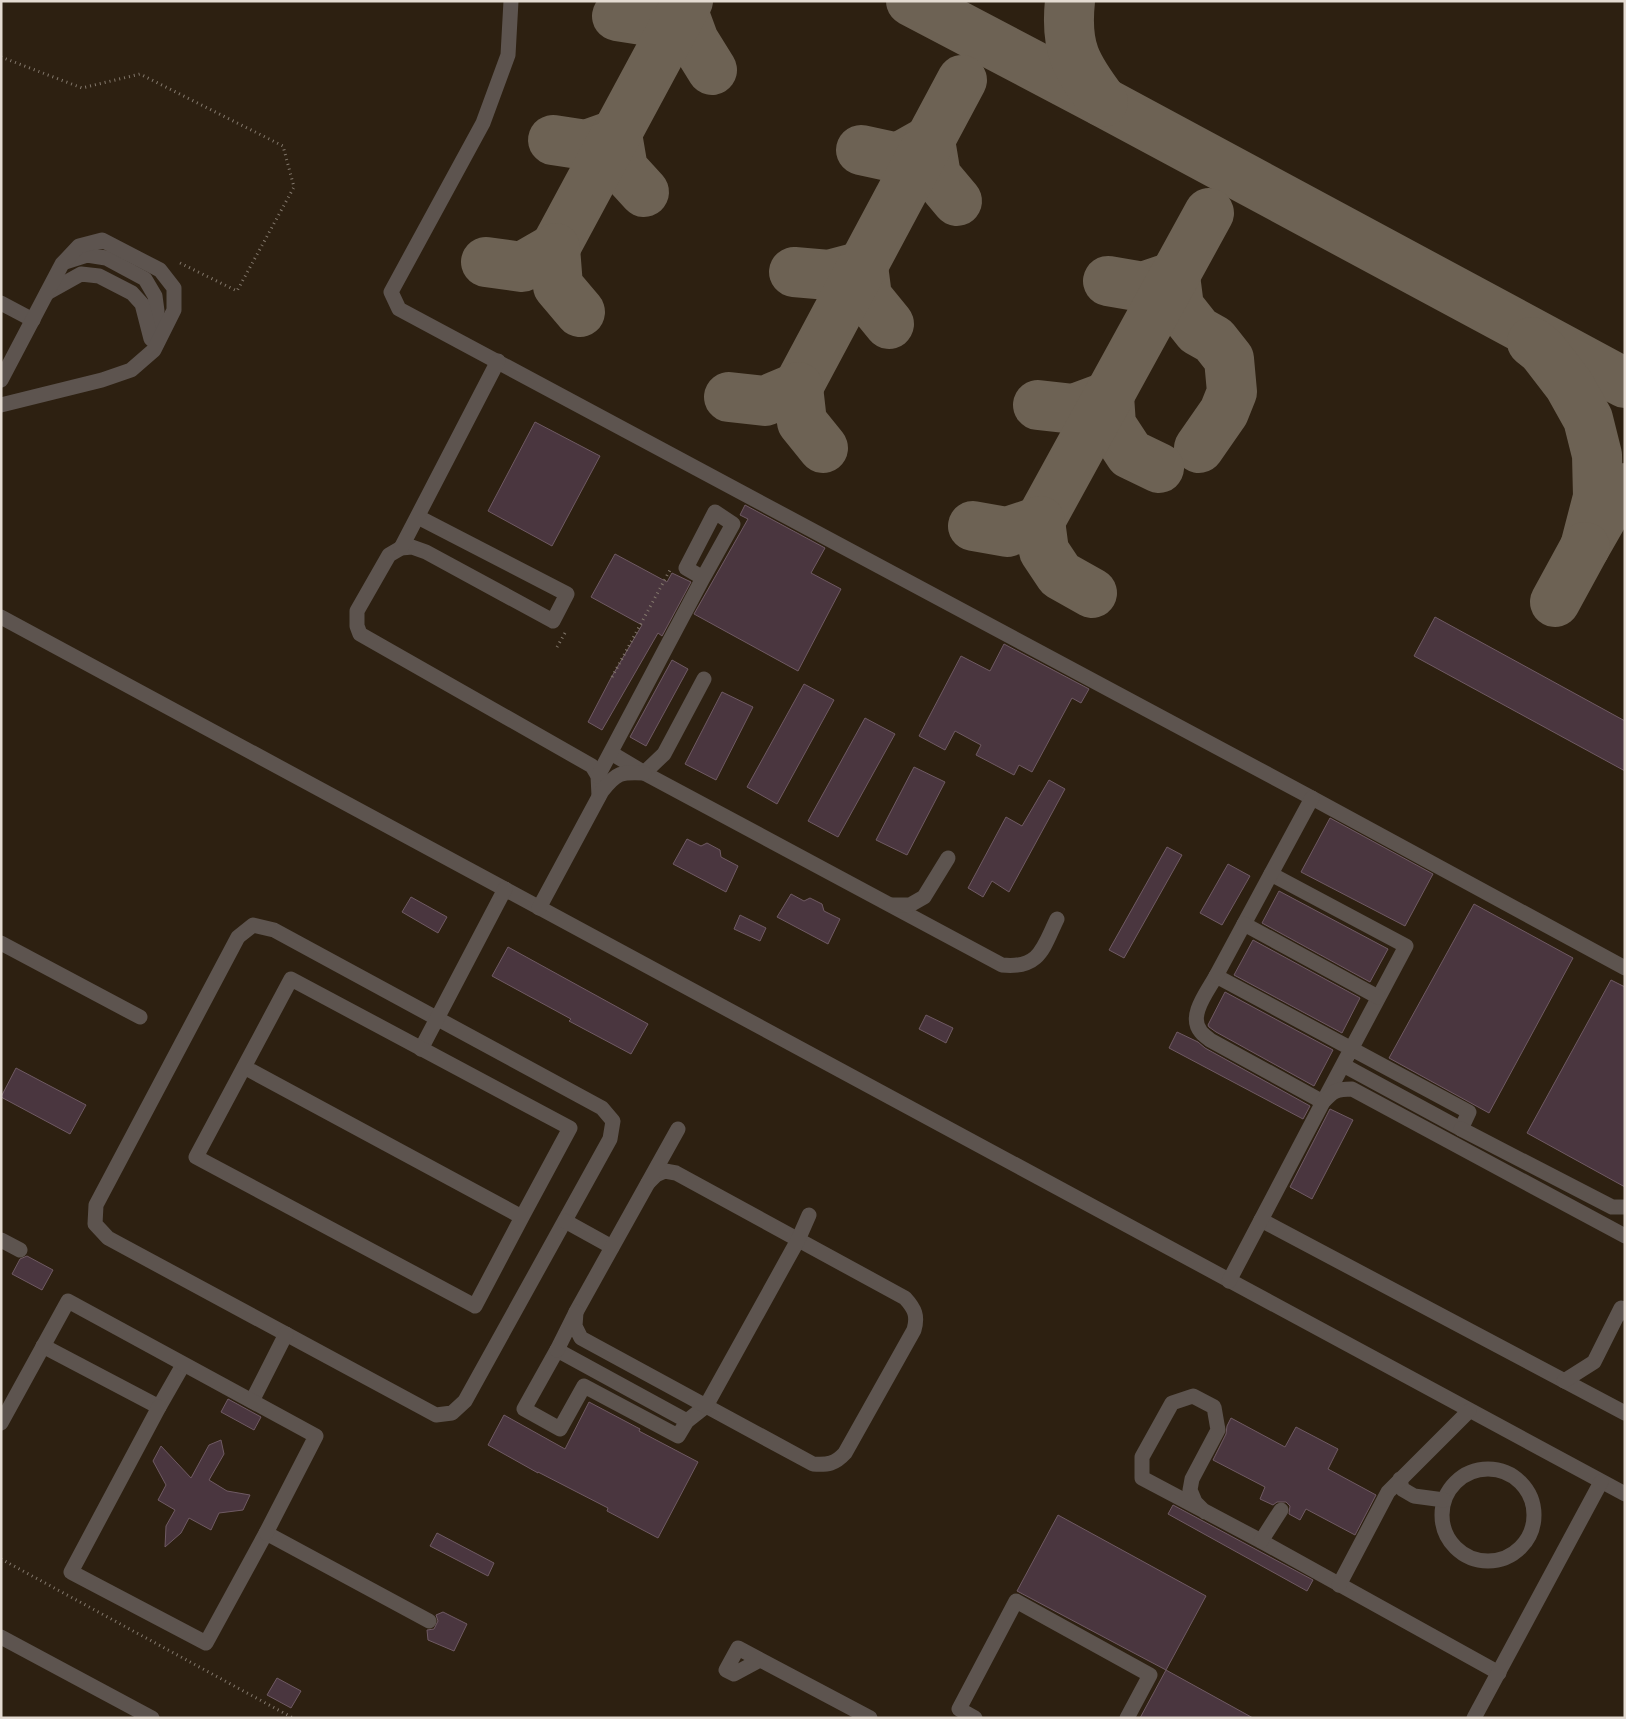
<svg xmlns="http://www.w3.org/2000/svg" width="1626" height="1719" font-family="Manrope,sans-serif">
  <rect width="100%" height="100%" fill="#2d2011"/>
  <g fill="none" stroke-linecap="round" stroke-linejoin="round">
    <g stroke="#6d6254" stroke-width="50">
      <path d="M 911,1 L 1103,102 L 1625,383"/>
      <path d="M 1070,1 C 1065,48 1076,66 1103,102"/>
      <path d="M 617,16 L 649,21 L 683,11 L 694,41 L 712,70"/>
      <path d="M 553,140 L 586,145 L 617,134 L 623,169 L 644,192"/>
      <path d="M 861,150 L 898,158 L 930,140 L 936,176 L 957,201"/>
      <path d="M 555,248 L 688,1"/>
      <path d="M 486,262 L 522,267 L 555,248 L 558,286 L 580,312"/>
      <path d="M 794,272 L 829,275 L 863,266 L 867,297 L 889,324"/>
      <path d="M 1108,281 L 1143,287 L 1175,276 L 1179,307 L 1198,331 L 1214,340 L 1229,359 L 1232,392 L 1224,412 L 1199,448"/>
      <path d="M 1532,342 L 1542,350 L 1569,385 L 1588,419 L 1597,455 L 1598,497 L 1585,547 L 1612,500 L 1625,488"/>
      <path d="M 798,387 L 962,80"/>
      <path d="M 729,397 L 765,401 L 798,387 L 802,422 L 823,448"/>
      <path d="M 1038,405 L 1074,409 L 1109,396 L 1111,425 L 1130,454 L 1159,468"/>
      <path d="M 1040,521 L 1209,213"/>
      <path d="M 973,526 L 1007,532 L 1040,521 L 1044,551 L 1060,575 L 1092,593"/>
      <path d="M 1555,602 L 1585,547"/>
    </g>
  </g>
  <g fill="#4a363f" stroke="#6f5a63">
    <path d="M 535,422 L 600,456 L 552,546 L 488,511 Z"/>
    <path d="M 745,505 L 825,548 L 811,573 L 841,589 L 798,671 L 694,614 L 748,519 L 740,515 Z"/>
    <path d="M 615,554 L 667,582 L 672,573 L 691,582 L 662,636 L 658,633 L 602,730 L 588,722 L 611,678 L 642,625 L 591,597 Z"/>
    <path d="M 1435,617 L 1625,721 L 1625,771 L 1414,656 Z"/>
    <path d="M 1004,644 L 1089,689 L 1081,703 L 1072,698 L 1032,772 L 1019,765 L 1014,775 L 976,755 L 981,745 L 955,731 L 945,750 L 919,736 L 961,656 L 990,671 Z"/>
    <path d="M 672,660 L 688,669 L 646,746 L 630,737 Z"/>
    <path d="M 804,684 L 834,700 L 777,804 L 747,787 Z"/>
    <path d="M 722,692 L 753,707 L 716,780 L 685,764 Z"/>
    <path d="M 865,718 L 895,734 L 838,837 L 808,821 Z"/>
    <path d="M 914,767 L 945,782 L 907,855 L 876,840 Z"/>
    <path d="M 1049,780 L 1065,789 L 1009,892 L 992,881 L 983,897 L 968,888 L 1006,817 L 1022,826 Z"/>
    <path d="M 1330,818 L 1433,874 L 1405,926 L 1301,872 Z"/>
    <path d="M 687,839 L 701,846 L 707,843 L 720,850 L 721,857 L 738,866 L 726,892 L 673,864 Z"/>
    <path d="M 1167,847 L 1182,855 L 1124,958 L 1109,950 Z"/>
    <path d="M 1228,864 L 1250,876 L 1222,925 L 1200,913 Z"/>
    <path d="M 1279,891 L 1388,949 L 1370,982 L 1262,923 Z"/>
    <path d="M 791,894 L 804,901 L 810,898 L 822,904 L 824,911 L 840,919 L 828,944 L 777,917 Z"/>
    <path d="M 411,897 L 447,917 L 438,933 L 402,912 Z"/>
    <path d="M 1474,904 L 1573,958 L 1489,1113 L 1389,1058 Z"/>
    <path d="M 740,915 L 766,928 L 760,941 L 734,929 Z"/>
    <path d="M 1253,940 L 1360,998 L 1342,1033 L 1234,975 Z"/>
    <path d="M 508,947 L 648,1024 L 631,1054 L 569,1021 L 571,1019 L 492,976 Z"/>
    <path d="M 1611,980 L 1625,987 L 1625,1187 L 1527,1133 Z"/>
    <path d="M 1225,992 L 1333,1050 L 1314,1086 L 1216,1032 L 1209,1027 L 1208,1025 Z"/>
    <path d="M 926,1015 L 953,1028 L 946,1043 L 919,1029 Z"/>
    <path d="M 1177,1032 L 1198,1042 L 1205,1048 L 1310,1106 L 1303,1119 L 1169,1048 Z"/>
    <path d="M 16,1068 L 86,1105 L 70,1134 L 1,1097 Z"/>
    <path d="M 1330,1109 L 1353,1120 L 1312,1199 L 1290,1187 Z"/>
    <path d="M 27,1256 L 53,1270 L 42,1290 L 12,1274 L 20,1259 Z"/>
    <path d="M 228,1399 L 261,1417 L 254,1430 L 221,1412 Z"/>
    <path d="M 589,1402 L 640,1429 L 639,1431 L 698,1462 L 658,1538 L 607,1511 L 608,1508 L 538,1472 L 538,1473 L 488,1445 L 504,1415 L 565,1449 Z"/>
    <path d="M 1231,1418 L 1285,1447 L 1296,1427 L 1338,1449 L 1328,1469 L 1376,1495 L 1355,1535 L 1306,1509 L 1300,1520 L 1289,1514 L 1290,1506 L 1286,1502 L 1277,1502 L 1273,1505 L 1260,1499 L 1265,1487 L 1213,1460 L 1226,1434 L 1227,1426 Z"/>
    <path d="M 221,1440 L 224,1454 L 209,1480 L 227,1491 L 250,1495 L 243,1510 L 219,1513 L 211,1530 L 189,1518 L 181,1533 L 165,1547 L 166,1526 L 175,1510 L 158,1500 L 166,1485 L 153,1461 L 161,1446 L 191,1478 L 209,1445 Z"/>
    <path d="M 1173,1505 L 1313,1580 L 1307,1591 L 1168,1514 Z"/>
    <path d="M 1058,1515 L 1206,1596 L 1166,1670 L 1017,1591 Z"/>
    <path d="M 437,1533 L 494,1563 L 488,1576 L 430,1546 Z"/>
    <path d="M 443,1612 L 467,1624 L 454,1651 L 428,1640 L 427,1630 L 434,1629 L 438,1621 L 436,1615 Z"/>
    <path d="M 1166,1670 L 1253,1718 L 1140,1718 Z"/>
    <path d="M 277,1678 L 301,1691 L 291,1708 L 267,1695 Z"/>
  </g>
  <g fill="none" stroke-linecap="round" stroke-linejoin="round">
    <g stroke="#83786c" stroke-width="3" stroke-dasharray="1 4" stroke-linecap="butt">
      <path d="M 1,57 L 82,88 L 140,74 L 283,146 L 294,187 L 237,291 L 180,263"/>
      <path d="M 557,647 L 565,633"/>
      <path d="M 612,677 L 670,570"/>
      <path d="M 1,1559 L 293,1718"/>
    </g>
    <g stroke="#5d544f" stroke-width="15">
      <path d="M 511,1 L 508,55 L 483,123 L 391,292 L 399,309 L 1312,798 L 1625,968"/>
      <path d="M 65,262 L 87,255 L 106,258 L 145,279 L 155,296 L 157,311 L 155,341"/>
      <path d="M 47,293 L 81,274 L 99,276 L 132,293 L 142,304 L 151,339"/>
      <path d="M 1,303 L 33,320"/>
      <path d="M 1,380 L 62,264 L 79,246 L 102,240 L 160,270 L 174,288 L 174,310 L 154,350 L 131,370 L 102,380 L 1,405"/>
      <path d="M 418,517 L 567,594 L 553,621 L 426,552 L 412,547 L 401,548 L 389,555 L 357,611 L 357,626 L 360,634 L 592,766 L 598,776 L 599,796"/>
      <path d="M 401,548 L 498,361"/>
      <path d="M 1,617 L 1625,1494"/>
      <path d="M 704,679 L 664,754 L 644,773 L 1002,965 C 1040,969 1043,948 1057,919"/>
      <path d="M 611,753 L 643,772"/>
      <path d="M 598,776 L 703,578 L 686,568 L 715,512 L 733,524 L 703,578"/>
      <path d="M 1271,874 L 1406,946 C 1378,998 1351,1050 1323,1102 L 1210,1040 C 1207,1037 1203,1035 1201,1032 C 1187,1016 1208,991 1216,976 L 1469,1112 L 1461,1129 L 1343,1065"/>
      <path d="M 892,905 L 910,905 L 924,897 L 948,858"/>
      <path d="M 539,908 L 602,791 C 617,772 621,772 644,773"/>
      <path d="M 1244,924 L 1312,798"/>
      <path d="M 253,925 L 274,930 L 602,1108 L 613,1121 L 610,1139 L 465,1401 L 452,1413 L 436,1415 L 108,1238 L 95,1224 L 96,1205 L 238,937 Z"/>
      <path d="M 1,943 L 140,1017"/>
      <path d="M 1216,976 L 1244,924 L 1378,997"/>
      <path d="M 421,1049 L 505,889"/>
      <path d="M 244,1067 L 522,1217 L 475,1306 L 196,1157 L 291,979 L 570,1128 L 522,1217"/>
      <path d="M 1461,1129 L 1612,1207 L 1625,1207"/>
      <path d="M 648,1183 L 656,1175 L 665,1171 L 676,1173 L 905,1298 C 915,1309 918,1316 914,1330 L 845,1453 C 835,1464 828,1465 813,1464 L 706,1406 L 687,1421 L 678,1436 L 584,1386 L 560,1429 L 524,1409 L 557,1350 L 687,1421"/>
      <path d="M 1261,1220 L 1625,1413"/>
      <path d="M 565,1221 L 612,1247"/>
      <path d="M 1,1240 L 20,1250"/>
      <path d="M 1229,1281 L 1323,1102 C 1333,1091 1336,1089 1352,1089 L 1625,1236"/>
      <path d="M 576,1312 L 678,1129"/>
      <path d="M 43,1346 L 159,1407 L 183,1365"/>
      <path d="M 557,1350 L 576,1312 L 575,1326 L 581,1338 L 706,1406 L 798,1240 L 809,1215"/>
      <path d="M 1564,1381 L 1594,1362 L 1621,1308 L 1625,1313"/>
      <path d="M 252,1401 L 286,1334"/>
      <path d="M 159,1407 L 71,1572 L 206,1643 L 266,1533 L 429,1621"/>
      <path d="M 1,1423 L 68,1301 L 316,1436 L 266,1533"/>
      <circle cx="1488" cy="1515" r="46"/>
      <path d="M 1400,1479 L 1402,1489 L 1414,1496 L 1444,1500"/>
      <path d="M 1205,1512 L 1195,1502 L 1190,1490 L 1192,1479 L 1218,1430 L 1214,1407 L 1193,1396 L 1172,1403 L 1142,1457 L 1142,1478 L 1261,1541 L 1499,1673"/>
      <path d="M 1261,1541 L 1281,1510"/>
      <path d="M 1339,1585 L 1388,1492 L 1469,1411"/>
      <path d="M 1,1637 L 152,1718"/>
      <path d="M 760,1660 L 734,1674 L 726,1670 L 738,1648 L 870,1718"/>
      <path d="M 975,1718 L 959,1709 L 1016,1601 L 1150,1675 L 1127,1718"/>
      <path d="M 1474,1718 L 1601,1482"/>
    </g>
  </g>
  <rect width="1626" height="1719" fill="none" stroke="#e4dbd2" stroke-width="5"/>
</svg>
